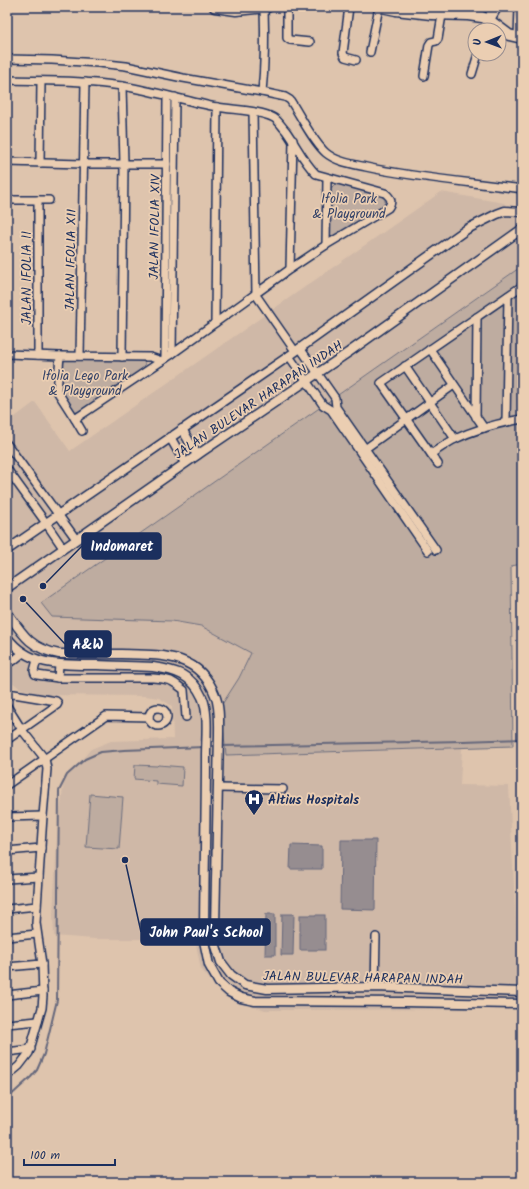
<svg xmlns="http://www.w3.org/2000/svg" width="529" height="1189" font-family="Kalam,sans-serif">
  <rect width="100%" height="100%" fill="#dec4ad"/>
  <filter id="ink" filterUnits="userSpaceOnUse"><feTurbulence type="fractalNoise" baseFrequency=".025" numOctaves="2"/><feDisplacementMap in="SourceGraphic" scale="8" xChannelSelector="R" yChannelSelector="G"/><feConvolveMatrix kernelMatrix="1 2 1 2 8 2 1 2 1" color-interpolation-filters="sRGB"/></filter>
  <g filter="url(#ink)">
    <path fill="#cfb8a7" d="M 441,192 L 504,203 L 522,225 L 522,266 L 41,603 L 201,626 L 252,653 L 239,678 L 227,755 L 462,748 L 460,785 L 509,786 L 518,968 L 518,1009 L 265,1010 L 224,996 L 201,969 L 195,939 L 95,939 L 54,936 L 53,915 L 57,837 L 64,780 L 91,749 L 111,741 L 173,739 L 172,706 L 159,698 L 145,696 L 47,695 L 21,689 L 7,678 L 7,423 L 35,402 L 70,451 Z"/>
    <g fill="#beaca0" stroke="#6c6e7f">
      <path d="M 335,184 L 341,184 L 379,195 L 385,199 L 385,203 L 367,217 L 335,238 L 331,238 L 329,234 L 330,190 L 332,187 Z"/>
      <path d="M 522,266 L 522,564 L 511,566 L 513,746 L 226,755 L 221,706 L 239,678 L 251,653 L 201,626 L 172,621 L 52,617 L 41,603 Z"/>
      <path d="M 114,359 L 143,361 L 145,364 L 143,370 L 75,415 L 62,394 L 63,360 Z"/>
      <path d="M 135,765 L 157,766 L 158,765 L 183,767 L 182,786 L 156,784 L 156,781 L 134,779 Z"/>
      <path d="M 90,794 L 123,797 L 119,849 L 86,847 Z"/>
    </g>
    <g fill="#968d90" stroke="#65677c">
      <path d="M 341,840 L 376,840 L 375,910 L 340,909 Z"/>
      <path d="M 291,845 L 322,846 L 322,869 L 290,869 Z"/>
      <path d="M 266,914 L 275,914 L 275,955 L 265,955 Z"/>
      <path d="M 282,914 L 294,914 L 293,955 L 281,955 Z"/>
      <rect x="300" y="915" width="25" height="35"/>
    </g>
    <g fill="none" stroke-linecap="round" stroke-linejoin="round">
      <g stroke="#65677c" stroke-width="2">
        <path d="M 221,746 L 463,741 L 522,739"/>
        <path d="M 7,1099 L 31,1077 L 37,1070 L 44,1054 L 57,1000 L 59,791 L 67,775 L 85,759 L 101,752 L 124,750 L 205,747"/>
      </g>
      <g stroke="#1b2f5e" stroke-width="10">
        <g id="minor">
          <path d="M 287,7 L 287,38 L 290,40 L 310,42"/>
          <path d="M 349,7 L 343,53 L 345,57 L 356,60"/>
          <path d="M 491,19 L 498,7"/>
          <path d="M 485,30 L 490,15 L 491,7"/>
          <path d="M 518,37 L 519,7"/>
          <path d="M 370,52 L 379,7"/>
          <path d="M 7,59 L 52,60 L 98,63 L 126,66 L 183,78 L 262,92 L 285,97 L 290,100 C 300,115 313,142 326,153 C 337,162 353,164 366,167 C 417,178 470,182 522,189"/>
          <path d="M 472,74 L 478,54"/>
          <path d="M 424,76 L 429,45 L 431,42 L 436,41 L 438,39 L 442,15"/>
          <path d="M 7,80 C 46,81 84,80 122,86 C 154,91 186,101 217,107 C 233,110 261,110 274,118 C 279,121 282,127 286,131 C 296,145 304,162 316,174 L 385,193 C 391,198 393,201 388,208 L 326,245 L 290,269 L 172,354 L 75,419"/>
          <path d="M 122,86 L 124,164 L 122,357"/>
          <path d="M 262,92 C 265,63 265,36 264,8"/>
          <path d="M 253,112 L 256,295 L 295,351"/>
          <path d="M 7,162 L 83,164 L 167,164"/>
          <path d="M 40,163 L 41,81"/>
          <path d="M 7,200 L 49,200"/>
          <path d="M 38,200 L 38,355"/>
          <path d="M 326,245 L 327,178"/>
          <path d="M 290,269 L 293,140"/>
          <path d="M 215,323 L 217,107"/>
          <path d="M 300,348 L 335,398 L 336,407 L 436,550"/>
          <path d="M 430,349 L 484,428"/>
          <path d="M 7,354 L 60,356"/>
          <path d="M 172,354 L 175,97"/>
          <path d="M 80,356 L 85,82"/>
          <path d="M 289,356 L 323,405 L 331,410 L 428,551"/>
          <path d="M 165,359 L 167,96"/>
          <path d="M 405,366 L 455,439"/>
          <path d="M 476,417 L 477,317"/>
          <path d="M 506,422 L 508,296"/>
          <path d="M 82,431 L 75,419 L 57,391 L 60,356 L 150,357 L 162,361"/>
          <path d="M 7,444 L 76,539"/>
          <path d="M 362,451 L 454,385"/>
          <path d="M 431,454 C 439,449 447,443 455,439 C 476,429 499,423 522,419"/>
          <path d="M 438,464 L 381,383 L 522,286"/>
          <path d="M 7,469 L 46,523 L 63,548"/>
          <path d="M 7,655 L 13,661 L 23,653"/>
          <path d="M 37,660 L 34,671 L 35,674 L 37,675 L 58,678 L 153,678 L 163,679 L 171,681 L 176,684 L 184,690 L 186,717"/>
          <path d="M 58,678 L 59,665"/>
          <path d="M 7,695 L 14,694 L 56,701 L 58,703 L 57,705 L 7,740"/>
          <path d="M 7,706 L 22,730 L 45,759 L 47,769 L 43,816 L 36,923 L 42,964 L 43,996 L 42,1008 L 29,1053 L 19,1066 L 7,1076"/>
          <circle cx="158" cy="717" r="9"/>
          <path d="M 7,785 L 106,716 L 149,717"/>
          <path d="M 218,788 L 283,789"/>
          <path d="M 7,817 L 43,816"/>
          <path d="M 7,851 L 41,848"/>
          <path d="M 7,879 L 39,877"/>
          <path d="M 7,909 L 37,906"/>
          <path d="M 7,937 L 37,934"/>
          <path d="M 7,967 L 42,964"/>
          <path d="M 375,987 L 376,937"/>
          <path d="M 7,995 L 43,991"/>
          <path d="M 7,1024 L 38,1021"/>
          <path d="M 7,1052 L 31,1049"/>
        </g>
      </g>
      <g stroke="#1b2f5e" stroke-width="11">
        <g id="tertiary">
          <path d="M 182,429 L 197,455"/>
          <path d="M 170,437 L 185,463"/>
          <path d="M 7,550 L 289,356 L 467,229 L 497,214 L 505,211 L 522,212"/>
          <path d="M 7,588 L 203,451 L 349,352 L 522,229"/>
          <path d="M 7,612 C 23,635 30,648 59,654 C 80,654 100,654 121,654 C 159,655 199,652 215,695 C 220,707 219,721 219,734 L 215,928 L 216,946 L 221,962 L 231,975 L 245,985 L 267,989 L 375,987 L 522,992"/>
          <path d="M 7,637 C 29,667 63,665 97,665 C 116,666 135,666 153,667 C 176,670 192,675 202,697 C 209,711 206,739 206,755 C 206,817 204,879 204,941 L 209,965 L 219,983 L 229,992 L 241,998 L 255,1001 L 404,1002 L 522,1004"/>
        </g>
      </g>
      <g stroke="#1b2f5e" stroke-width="13">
        <g id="primary">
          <path d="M 215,7 L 236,10 L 267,7"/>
          <path d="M 382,7 L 396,10 L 431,14 L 468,15 L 482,17 L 489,20 L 509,35 L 522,38"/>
        </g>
      </g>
      <use href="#minor" stroke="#ebceb2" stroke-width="7"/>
      <use href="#tertiary" stroke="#ebceb2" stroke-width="8"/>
      <use href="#primary" stroke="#ebceb2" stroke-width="10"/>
    </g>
  </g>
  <defs>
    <g id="hospital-pin" transform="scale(1)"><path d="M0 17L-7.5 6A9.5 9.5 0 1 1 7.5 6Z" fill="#1b2f5e" stroke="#ebceb2"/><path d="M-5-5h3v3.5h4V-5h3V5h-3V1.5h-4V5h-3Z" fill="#fff"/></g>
  </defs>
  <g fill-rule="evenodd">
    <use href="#hospital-pin" x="254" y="799"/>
  </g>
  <g text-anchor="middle" stroke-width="3.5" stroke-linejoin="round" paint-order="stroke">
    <g font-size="13" fill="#334268" stroke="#ebceb2">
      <text x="349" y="203">Ifolia Park<tspan x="349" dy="15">&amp; Playground</tspan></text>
      <text x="85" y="380">Ifolia Lego Park<tspan x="85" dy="15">&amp; Playground</tspan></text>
    </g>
    <g font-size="13" fill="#1b2f5e" stroke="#ebceb2">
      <text transform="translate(154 227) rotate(-89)" y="5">JALAN IFOLIA XIV</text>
      <text transform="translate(70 260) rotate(-89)" y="5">JALAN IFOLIA XII</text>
      <text transform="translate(26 278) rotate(-90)" y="5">JALAN IFOLIA II</text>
      <text transform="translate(258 399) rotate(-34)" y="5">JALAN BULEVAR HARAPAN INDAH</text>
      <text transform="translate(363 977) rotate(1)" y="5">JALAN BULEVAR HARAPAN INDAH</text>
    </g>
    <g font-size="13" font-weight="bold" fill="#1b2f5e" stroke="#ebceb2" text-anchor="start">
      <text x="268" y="804">Altius Hospitals</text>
    </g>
  </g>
  <path fill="none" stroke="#1b2f5e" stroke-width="1.5" d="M43 586L82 546M23 599L65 644M125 860L141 932"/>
  <g fill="#1b2f5e" stroke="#ebceb2" stroke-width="1.5">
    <circle cx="43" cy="586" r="4"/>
    <circle cx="23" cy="599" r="4"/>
    <circle cx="125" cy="860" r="4"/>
  </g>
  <g fill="#1b2f5e" stroke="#1b2f5e" stroke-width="1.5">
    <rect x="82" y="533" width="79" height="26" rx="4"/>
    <rect x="65" y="631" width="46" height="26" rx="4"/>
    <rect x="141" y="919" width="129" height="26" rx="4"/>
  </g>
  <g font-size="14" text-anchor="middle" font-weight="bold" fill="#fff">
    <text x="122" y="551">Indomaret</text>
    <text x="88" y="649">A&amp;W</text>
    <text x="206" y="937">John Paul's School</text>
  </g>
  <rect width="529" height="1189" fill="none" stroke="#ebceb2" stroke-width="24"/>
  <rect x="12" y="12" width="505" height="1165" fill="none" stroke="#1b2f5e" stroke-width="1.5" filter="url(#ink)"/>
  <g transform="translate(487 42) rotate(269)"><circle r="19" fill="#ebceb2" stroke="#988e90"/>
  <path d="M0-3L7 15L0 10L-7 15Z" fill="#1b2f5e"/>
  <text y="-6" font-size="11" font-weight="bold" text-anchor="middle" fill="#1b2f5e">U</text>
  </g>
  <path d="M24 1159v6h91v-6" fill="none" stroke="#1b2f5e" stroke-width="2"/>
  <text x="30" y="1159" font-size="12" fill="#1b2f5e" stroke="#ebceb2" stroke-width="3" paint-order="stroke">100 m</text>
</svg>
